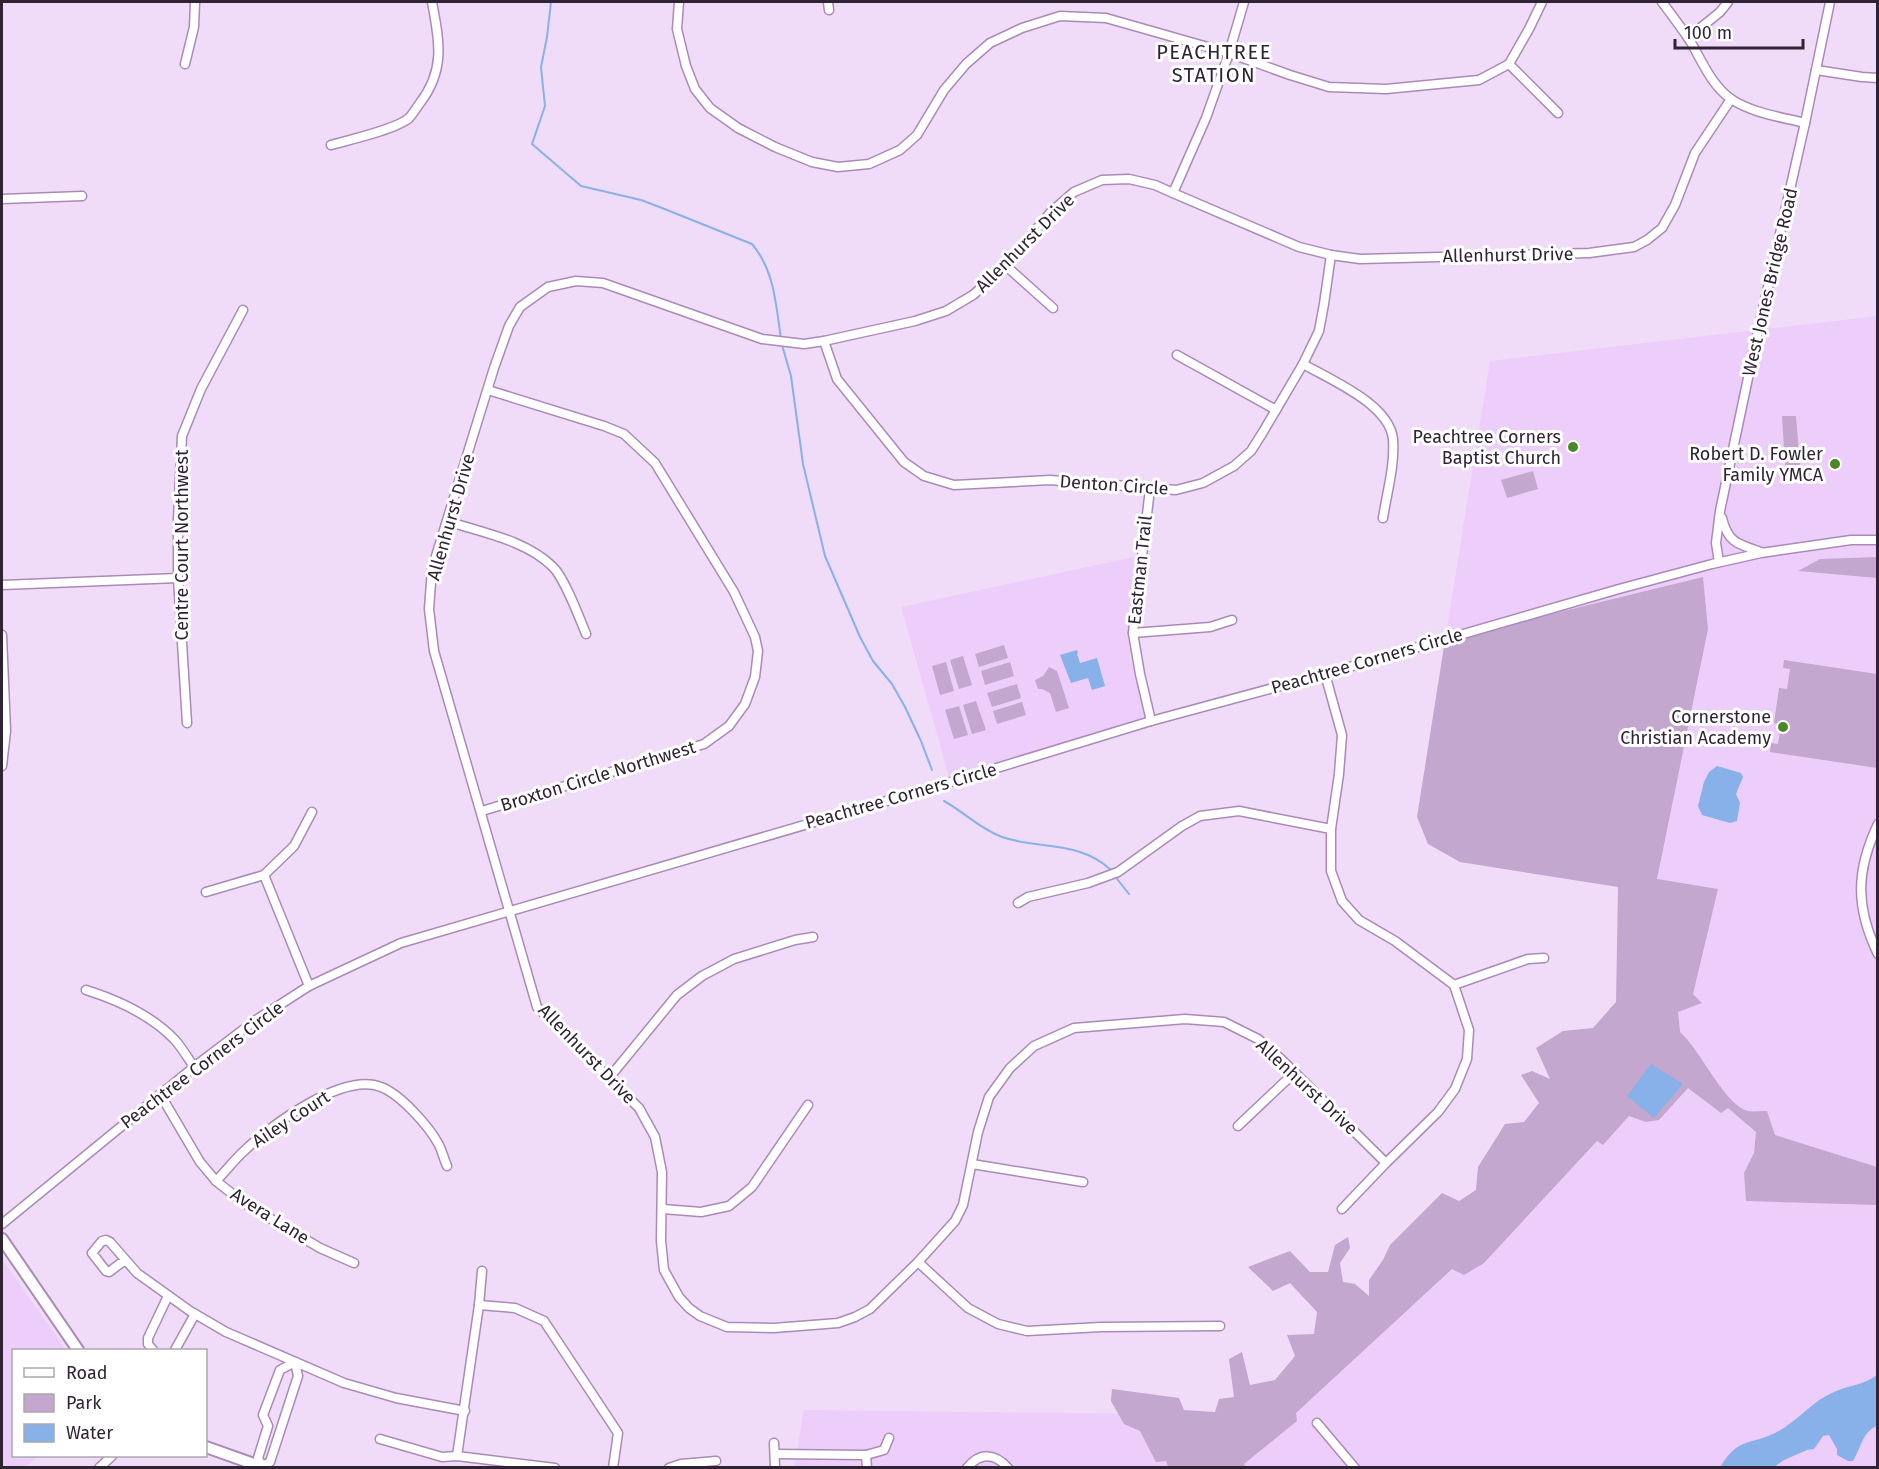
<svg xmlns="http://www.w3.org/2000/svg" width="1879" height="1469" font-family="'Fira Sans',sans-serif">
  <rect width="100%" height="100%" fill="#f0dcf9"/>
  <g fill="#edcefa">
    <path d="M 1877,316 L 1877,1467 L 794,1468 L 804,1410 L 1250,1415 L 1354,1326 L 1627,1037 L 1659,871 L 1445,640 L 1490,361 Z"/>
    <path d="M 1143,555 L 1132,615 L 1130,657 L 1148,722 L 951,784 L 901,607 Z"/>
    <path d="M 2,1259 L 66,1350 L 14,1350 L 14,1456 L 39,1456 L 25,1467 L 2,1467 Z"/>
  </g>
  <g fill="#c3a7ce">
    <path d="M 1782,416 L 1796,416 L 1800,465 L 1785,465 Z"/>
    <path d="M 1533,471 L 1538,489 L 1507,498 L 1501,480 Z"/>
    <path d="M 1877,557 L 1877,578 L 1798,571 L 1820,559 Z"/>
    <path d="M 1703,577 L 1708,629 L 1657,879 L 1718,889 L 1693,994 L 1702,1003 L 1678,1012 L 1680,1032 C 1700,1049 1725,1106 1748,1111 C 1754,1112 1761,1111 1767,1111 L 1775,1135 L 1877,1167 L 1877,1205 L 1746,1201 L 1744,1173 L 1754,1153 L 1756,1132 L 1728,1108 L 1721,1113 L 1688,1088 L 1659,1120 L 1646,1122 L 1629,1116 L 1603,1145 L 1597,1141 L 1484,1263 L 1464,1275 L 1452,1269 L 1296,1413 L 1297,1421 L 1244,1464 L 1246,1467 L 1168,1467 L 1166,1461 L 1156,1462 L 1140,1431 L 1124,1424 L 1111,1401 L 1112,1389 L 1179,1398 L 1184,1410 L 1215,1412 L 1219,1399 L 1234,1397 L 1229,1359 L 1242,1352 L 1250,1385 L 1275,1380 L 1295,1356 L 1287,1335 L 1314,1334 L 1317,1312 L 1290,1283 L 1273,1291 L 1248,1267 L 1290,1251 L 1310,1272 L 1328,1272 L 1335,1245 L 1348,1237 L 1350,1248 L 1340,1263 L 1343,1282 L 1355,1284 L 1369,1296 L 1369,1280 L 1383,1260 L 1390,1245 L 1442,1193 L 1459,1201 L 1476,1190 L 1478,1167 L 1505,1124 L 1524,1122 L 1539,1103 L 1521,1075 L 1532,1071 L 1550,1079 L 1536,1048 L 1563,1031 L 1593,1028 L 1616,1002 L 1618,887 L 1460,862 L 1428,844 L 1417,817 L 1445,640 Z"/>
    <path d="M 1004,645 L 1008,658 L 979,667 L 975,654 Z"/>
    <path d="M 963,656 L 972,685 L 959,689 L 950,660 Z"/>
    <path d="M 1784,660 L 1877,674 L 1877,768 L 1770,752 L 1771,743 L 1778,744 L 1781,725 L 1774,723 L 1779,688 L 1787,689 L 1790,669 L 1783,668 Z"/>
    <path d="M 946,662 L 954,691 L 940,695 L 932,666 Z"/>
    <path d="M 1010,662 L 1014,676 L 985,685 L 981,671 Z"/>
    <path d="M 1049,667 L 1057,671 L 1069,708 L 1056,712 L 1050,693 L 1042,689 L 1038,689 L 1035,680 L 1043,676 Z"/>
    <path d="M 1017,684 L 1021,698 L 992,707 L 987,693 Z"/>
    <path d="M 976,701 L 986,730 L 972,734 L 963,705 Z"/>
    <path d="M 1022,702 L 1026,715 L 997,724 L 993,711 Z"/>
    <path d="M 959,706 L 968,735 L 954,739 L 945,710 Z"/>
  </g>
  <g fill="#88b1e9">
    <path d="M 1077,650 L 1078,653 L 1077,654 L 1080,663 L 1097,658 L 1105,686 L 1092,690 L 1088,678 L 1071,683 L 1060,655 Z"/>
    <path d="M 1717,766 L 1741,773 L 1743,777 L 1736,794 L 1740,803 L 1737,821 L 1730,823 L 1702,815 L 1698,806 L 1704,782 L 1709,772 Z"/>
    <path d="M 1651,1064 L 1683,1084 L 1654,1118 L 1627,1096 Z"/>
    <path d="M 1877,1375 L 1877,1426 C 1863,1431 1861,1448 1853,1461 L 1848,1461 L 1837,1455 L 1837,1449 L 1829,1435 L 1823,1436 L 1814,1449 L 1807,1450 L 1784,1460 L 1774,1467 L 1720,1467 C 1739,1436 1750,1446 1777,1432 C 1798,1421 1812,1401 1834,1392 C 1849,1385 1864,1385 1877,1375 Z"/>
  </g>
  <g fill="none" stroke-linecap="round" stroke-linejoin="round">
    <g stroke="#88b1e9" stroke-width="2">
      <path d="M 551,2 L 547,37 L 541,67 L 545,106 L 532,144 L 581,186 L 641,200 L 662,208 L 752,244 C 775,271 776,306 781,339"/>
      <path d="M 782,345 L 791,376 L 803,464 L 825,556 L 860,637 L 873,661 L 892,684 L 905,707 L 921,741 L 932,770"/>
      <path d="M 944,801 C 964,812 980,829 1002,837 C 1040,850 1079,840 1111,870"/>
      <path d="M 1114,875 L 1129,894"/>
    </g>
    <g stroke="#aa8ab7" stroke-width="11">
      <g id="minor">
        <path d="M 679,2 L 677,29 L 686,66 L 695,89 L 710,108 L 738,128 L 775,147 L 812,162 L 838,167 L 869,164 L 900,150 L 917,135 L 944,90 L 966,64 L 990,43 L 1022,28 L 1060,16 L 1106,18 L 1229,53 L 1290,75 L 1329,87 L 1386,89 L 1479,80 L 1509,64 L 1529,29 L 1542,2"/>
        <path d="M 828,2 L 829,10"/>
        <path d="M 1662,2 C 1671,14 1680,26 1689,39 C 1701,59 1711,85 1731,99 C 1752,113 1781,117 1805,123"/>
        <path d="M 1688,38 L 1720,12 L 1728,2"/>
        <path d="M 185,64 L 194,27 L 195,2"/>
        <path d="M 1509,64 L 1558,113"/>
        <path d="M 1816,70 L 1862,77 L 1878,78"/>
        <path d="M 331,145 C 349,140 397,129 409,118 C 413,114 417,107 420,103 C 446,69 439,40 432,2"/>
        <path d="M 1173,193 L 1206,118 L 1229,53 L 1244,2"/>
        <path d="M 2,199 L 82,196"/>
        <path d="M 1006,266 L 1053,308"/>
        <path d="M 824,341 L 837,379 L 904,462 L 924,476 L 954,485 L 1050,480 L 1176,490 L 1203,483 L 1234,466 L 1251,451 L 1263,432 L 1303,364 L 1319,331 L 1324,304 L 1331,255"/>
        <path d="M 1177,355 L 1276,410"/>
        <path d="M 1303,364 C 1331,380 1389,404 1393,439 C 1395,465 1387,492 1383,518"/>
        <path d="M 1150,489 L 1133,633 L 1140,674 L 1151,721"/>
        <path d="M 1722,518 C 1728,543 1738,544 1761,552"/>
        <path d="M 447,521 C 483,533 526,540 553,567 C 565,579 579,617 586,634"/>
        <path d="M 1719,562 L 1716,543 L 1720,511 L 1756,340 L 1805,123 L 1830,2"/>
        <path d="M 2,585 L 178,578"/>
        <path d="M 1133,633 L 1210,627 L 1232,620"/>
        <path d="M 2,635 L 6,731 L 2,766"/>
        <path d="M 1325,674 L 1342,735 L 1339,774 L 1331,829 L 1331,871 L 1342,901 L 1359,920 L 1395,941 L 1454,985 L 1469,1030 L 1467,1059 L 1455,1089 L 1438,1112 L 1386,1163 L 1342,1209"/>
        <path d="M 187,723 L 178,578 L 178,520 L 182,436 L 201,389 L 243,310"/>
        <path d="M 482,811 L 704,744 L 729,726 L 745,704 L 755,677 L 758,651 L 755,637 L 734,592 L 655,463 L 624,434 L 604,426 L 488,390"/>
        <path d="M 1878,824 C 1856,870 1855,907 1878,954"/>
        <path d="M 264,875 L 309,986"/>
        <path d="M 206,892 L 264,875 L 294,846 L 312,812"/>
        <path d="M 1018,903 L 1028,897 L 1088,883 L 1118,872 L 1182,826 L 1200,816 L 1239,811 L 1331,829"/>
        <path d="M 1454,985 L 1528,959 L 1544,958"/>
        <path d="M 86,990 C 118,1000 152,1016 175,1040 C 182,1048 188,1058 194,1067"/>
        <path d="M 609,1078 L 677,995 L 702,976 L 734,959 L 795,940 L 813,937"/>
        <path d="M 160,1094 L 200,1162 L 216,1181 L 244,1203 L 320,1248 L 354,1263"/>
        <path d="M 1238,1126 L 1294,1073"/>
        <path d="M 1386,1163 L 1281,1059 L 1258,1039 L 1224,1022 L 1185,1019 L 1074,1028 L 1034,1046 L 1010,1068 L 989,1097 L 978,1132 L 963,1205 L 955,1221 L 918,1262 L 870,1309 L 855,1317 L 838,1323 L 774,1328 L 727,1327 L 700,1316 L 689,1308 L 679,1297 L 664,1270 L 661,1241 L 662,1172 L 655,1137 L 639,1108 L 537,1007 L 434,651 L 429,609 L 432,569 L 494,368 L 509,326 L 520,307 L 548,287 L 576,281 L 603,283 L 762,339 L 804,344 L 824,341 L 915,321 L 946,311 L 973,295 L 1006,266 L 1050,213 L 1074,192 L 1102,180 L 1129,179 L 1155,185 L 1173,193 L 1299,247 L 1331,255 L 1360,259 L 1589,253 L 1634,247 L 1647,240 L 1662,228 L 1675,205 L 1695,153 L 1731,99"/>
        <path d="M 972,1164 L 1083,1182"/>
        <path d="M 216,1181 C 226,1171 234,1160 244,1151 C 271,1125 343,1072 381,1087 C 400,1094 429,1126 439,1145 C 442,1151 444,1159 447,1166"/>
        <path d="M 663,1209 L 701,1212 L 729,1206 L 752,1187 L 808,1105"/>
        <path d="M 2,1224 L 194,1067 L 256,1020 L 309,986 L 401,943 L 931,788 L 1151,721 L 1325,674 L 1619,589 L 1712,564 L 1761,553 L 1851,540 L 1878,540"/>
        <path d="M 125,1260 L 109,1272 L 106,1271 L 92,1253 L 102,1241 L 106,1240 L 110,1242 L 137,1273 L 190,1311 L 226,1332 L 344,1383 L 396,1398 L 465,1411"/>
        <path d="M 918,1262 L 968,1308 L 998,1324 L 1027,1331 L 1101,1327 L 1220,1326"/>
        <path d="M 479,1305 L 515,1308 L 544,1321 L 618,1433 L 613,1468"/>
        <path d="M 153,1350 L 148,1344 L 148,1338 L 168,1296"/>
        <path d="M 175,1350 L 195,1314"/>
        <path d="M 295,1362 L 298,1376 L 270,1462 L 262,1466 L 258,1458 L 268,1426 L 263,1415 L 280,1370 Z"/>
        <path d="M 1317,1423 L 1355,1468"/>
        <path d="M 380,1439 L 442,1457 L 457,1456 L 555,1468"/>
        <path d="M 774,1443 L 775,1468"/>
        <path d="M 775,1454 L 866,1455 L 884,1450 L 889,1438"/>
        <path d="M 866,1455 L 867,1468"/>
        <path d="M 457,1456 L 479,1305 L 482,1271"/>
        <path d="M 99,1468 L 112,1456"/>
        <path d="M 669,1468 L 681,1464 L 716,1461"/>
        <path d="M 967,1468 C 980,1452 995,1453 1008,1468"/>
      </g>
    </g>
    <g stroke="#aa8ab7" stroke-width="14">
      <g id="major">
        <path d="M 2,1239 L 78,1350"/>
        <path d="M 206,1447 L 265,1468"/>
      </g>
    </g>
    <use href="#minor" stroke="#fff" stroke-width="8"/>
    <use href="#major" stroke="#fff" stroke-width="10"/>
  </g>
  <g fill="#4a8726" stroke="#fff" stroke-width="2">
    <circle cx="1573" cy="447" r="6"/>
    <circle cx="1835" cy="464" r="6"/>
    <circle cx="1783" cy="727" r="6"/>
  </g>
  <g text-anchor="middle" stroke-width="6" stroke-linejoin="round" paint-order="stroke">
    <g font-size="18" fill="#2f2334" stroke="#fff">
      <text transform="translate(1025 243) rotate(-45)" y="6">Allenhurst Drive</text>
      <text transform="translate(1508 255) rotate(-1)" y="6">Allenhurst Drive</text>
      <text transform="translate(1770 282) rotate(-77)" y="6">West Jones Bridge Road</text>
      <text transform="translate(1114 485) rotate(4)" y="6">Denton Circle</text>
      <text transform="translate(451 517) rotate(-74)" y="6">Allenhurst Drive</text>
      <text transform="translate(182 545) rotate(-90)" y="6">Centre Court Northwest</text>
      <text transform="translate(1140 570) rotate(-84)" y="6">Eastman Trail</text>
      <text transform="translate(1367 661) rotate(-16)" y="6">Peachtree Corners Circle</text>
      <text transform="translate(598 776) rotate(-17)" y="6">Broxton Circle Northwest</text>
      <text transform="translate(901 796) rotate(-16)" y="6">Peachtree Corners Circle</text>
      <text transform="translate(587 1054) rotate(46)" y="6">Allenhurst Drive</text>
      <text transform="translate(202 1065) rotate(-37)" y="6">Peachtree Corners Circle</text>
      <text transform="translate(1307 1087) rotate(43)" y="6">Allenhurst Drive</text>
      <text transform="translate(291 1119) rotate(-33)" y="6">Ailey Court</text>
      <text transform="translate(270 1216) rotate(32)" y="6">Avera Lane</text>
    </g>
    <g font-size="18" fill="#2f2334" stroke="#fff" text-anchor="end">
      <text x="1561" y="443">Peachtree Corners<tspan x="1561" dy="21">Baptist Church</tspan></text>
      <text x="1823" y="460">Robert D. Fowler<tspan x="1823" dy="21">Family YMCA</tspan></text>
      <text x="1771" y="723">Cornerstone<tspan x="1771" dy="21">Christian Academy</tspan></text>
    </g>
    <g font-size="20" letter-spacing="1.5" fill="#2f2334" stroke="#fff">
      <text x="1214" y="59">PEACHTREE<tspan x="1214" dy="23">STATION</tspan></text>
    </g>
  </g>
  <rect width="1879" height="1469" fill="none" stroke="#2f2334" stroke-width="6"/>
  <rect x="12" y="1349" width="195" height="108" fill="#ffffff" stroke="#aca7ae" stroke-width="1.5"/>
  <rect x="24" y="1368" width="30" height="9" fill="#ffffff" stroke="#aca7ae" stroke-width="1.5"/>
  <text x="66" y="1379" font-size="18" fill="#2f2334">Road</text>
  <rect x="24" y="1394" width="30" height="18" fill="#c3a7ce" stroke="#aca7ae" stroke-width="1.5"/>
  <text x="66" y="1409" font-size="18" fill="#2f2334">Park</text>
  <rect x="24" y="1424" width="30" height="18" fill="#88b1e9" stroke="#aca7ae" stroke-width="1.5"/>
  <text x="66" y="1439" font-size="18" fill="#2f2334">Water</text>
  <path d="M1675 39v9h128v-9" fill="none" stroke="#2f2334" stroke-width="3"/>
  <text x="1684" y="39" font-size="18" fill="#2f2334" stroke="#ffffff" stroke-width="4.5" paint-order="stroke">100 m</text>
</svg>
